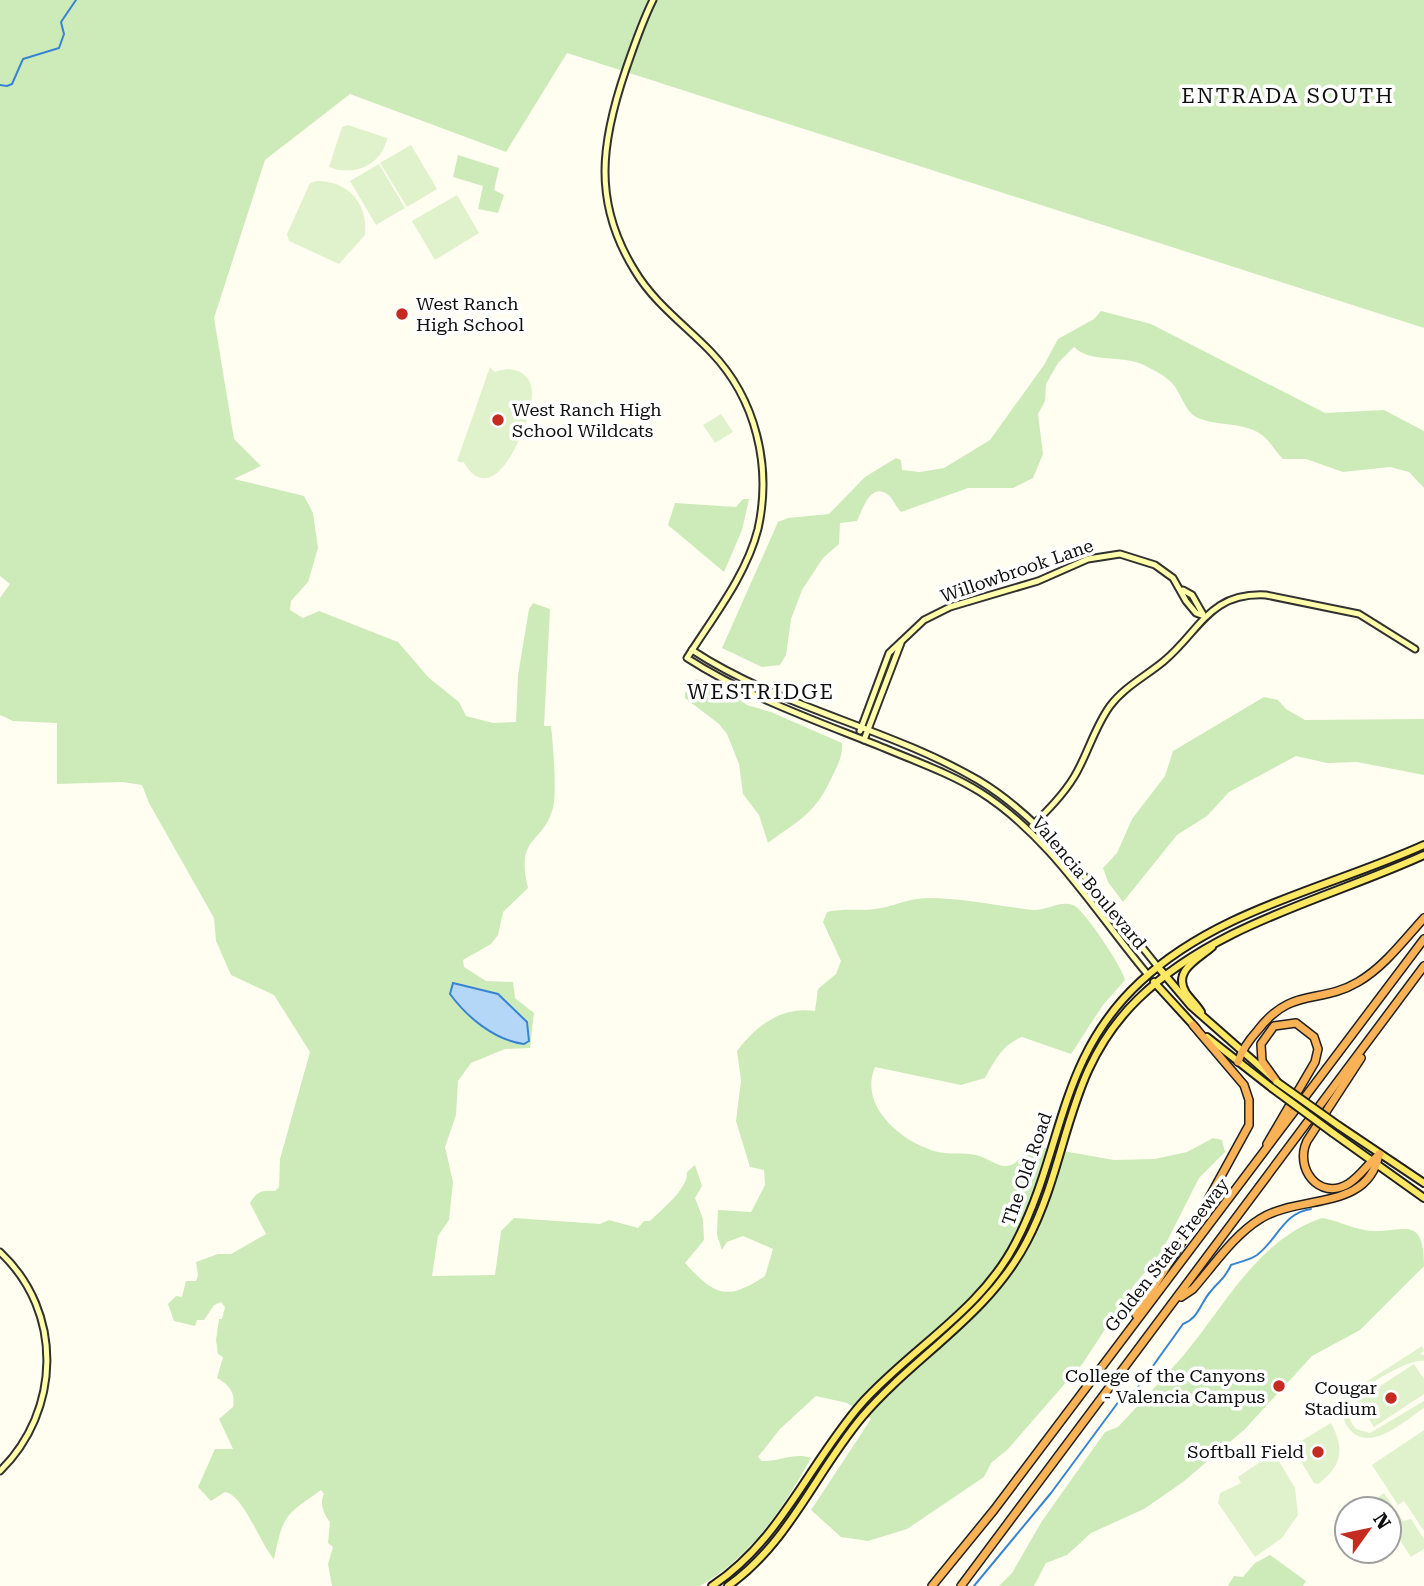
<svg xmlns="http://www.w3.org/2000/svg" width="1424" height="1586" font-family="'Roboto Serif',serif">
  <rect width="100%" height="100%" fill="#fffef1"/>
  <g fill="#cdebb9">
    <path d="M 0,0 L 1424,0 L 1424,328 L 567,53 L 506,152 L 350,94 L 265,160 L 214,318 L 234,439 L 261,466 L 234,479 L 304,496 L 313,513 L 318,548 L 308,582 L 291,601 L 290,610 L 303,618 L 319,611 L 398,642 L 429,678 L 459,702 L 466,716 L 493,723 L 516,722 L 518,675 L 529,609 L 533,603 L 550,609 L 544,726 L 551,726 C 553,744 557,792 553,808 C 543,845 515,835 528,888 L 503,912 L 498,935 L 491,944 L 463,960 L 464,967 L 486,981 L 513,982 L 515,998 L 534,1013 L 530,1048 L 505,1049 L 471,1063 L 458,1081 L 456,1115 L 445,1147 L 453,1182 L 449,1220 L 438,1236 L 432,1276 L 495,1275 L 501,1231 L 514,1218 L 600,1224 L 609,1220 L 638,1228 L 644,1221 L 650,1221 C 662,1209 688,1189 687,1172 L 695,1165 L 702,1186 L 695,1198 L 703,1219 L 704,1240 L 685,1263 C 715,1296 727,1301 765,1276 L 773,1249 L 743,1236 L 727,1242 L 722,1250 L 717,1235 L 718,1210 L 751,1212 L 765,1185 L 764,1170 L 750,1167 L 736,1121 L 741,1081 L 737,1051 C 756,1026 781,1006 815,1011 L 818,989 L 836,974 L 841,961 L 823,922 L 827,912 C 843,908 858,911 875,909 C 892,907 909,898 927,898 C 963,898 998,906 1033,910 C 1047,911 1061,899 1075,906 C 1086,913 1123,968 1125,980 L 1103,1005 L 1071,1054 L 1022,1037 C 1002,1045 995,1060 985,1078 L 961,1085 L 875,1067 C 858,1107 903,1143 938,1152 C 950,1155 964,1152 976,1155 C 986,1157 997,1167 1007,1166 C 1018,1165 1023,1153 1029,1145 L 1114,1160 L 1155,1159 L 1187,1152 L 1213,1138 L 1222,1140 L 1225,1152 L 1199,1178 L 1160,1255 L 1134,1285 L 1083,1363 L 1008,1449 L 991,1463 L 984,1477 L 907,1529 L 868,1541 L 841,1537 L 811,1510 L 871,1419 L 847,1403 L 816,1396 L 780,1429 L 758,1457 L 762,1461 C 779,1462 794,1452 811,1458 C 784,1507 751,1557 700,1586 L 332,1586 L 328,1564 L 333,1547 L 328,1543 L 330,1522 C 324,1515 319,1503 324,1494 L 321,1490 C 286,1515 283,1514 274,1559 C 260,1544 244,1495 225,1492 L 211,1501 L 198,1487 L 215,1449 L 233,1449 L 219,1419 L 233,1407 C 236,1392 228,1384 217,1378 L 223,1357 L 218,1354 L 216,1340 L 219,1319 L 222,1319 L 225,1307 L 221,1302 L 214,1305 L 204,1320 L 197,1320 L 195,1326 L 174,1321 L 168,1304 L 176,1296 L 182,1297 L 186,1281 L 196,1281 L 198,1275 L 196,1262 L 218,1254 L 231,1254 L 266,1234 L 250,1203 C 257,1191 262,1190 275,1191 L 279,1187 L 280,1159 L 310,1052 L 274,995 L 231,975 L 216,941 L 214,918 L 149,803 L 142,785 L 122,782 L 57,784 L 57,723 L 13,721 L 0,715 L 0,598 L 10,584 L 0,576 Z"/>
    <path d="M 458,155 L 499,168 L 494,190 L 504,195 L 498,213 L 478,209 L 483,186 L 453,177 Z"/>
    <path d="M 1101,311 L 1151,324 L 1325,413 L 1384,410 L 1424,431 L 1424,488 L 1409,472 L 1390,467 L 1343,472 L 1306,459 L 1283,459 C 1276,452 1271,442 1262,435 C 1243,421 1216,427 1196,417 C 1184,410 1181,392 1171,382 C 1164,375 1153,370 1144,365 C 1120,354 1092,364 1074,347 L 1058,363 L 1046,384 L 1045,401 L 1038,414 L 1043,454 L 1033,478 L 1013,488 L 968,488 L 901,512 C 896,507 892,497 887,494 C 870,482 862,511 857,521 L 840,523 L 839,544 L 823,558 L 802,590 L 791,619 L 786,655 L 780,665 L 762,667 L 722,648 L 778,522 L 788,518 L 829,514 L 865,477 L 896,458 L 901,460 L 902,470 L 920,472 L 944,468 L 990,440 L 1044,365 L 1058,339 L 1094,319 Z"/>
    <path d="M 743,499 L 749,499 L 742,530 L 724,572 L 668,525 L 675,503 L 736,507 Z"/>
    <path d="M 696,679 L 717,684 L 747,705 L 771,712 L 842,743 C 843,758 836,768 830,781 C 814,815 797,821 768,843 L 759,815 L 743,794 L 739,764 L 727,734 L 719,724 L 685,698 L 685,693 Z"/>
    <path d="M 1264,697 L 1278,700 L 1286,709 L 1305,720 L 1424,719 L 1424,775 L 1357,762 L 1327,763 L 1296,756 L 1229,792 L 1207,816 L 1177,835 L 1123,902 L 1108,882 L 1103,868 L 1117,853 L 1132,819 L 1165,776 L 1173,751 Z"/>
    <path d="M 1322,1218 C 1336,1220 1346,1226 1360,1229 C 1397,1239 1424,1207 1424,1266 L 1360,1330 L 1312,1356 L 1245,1429 L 1183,1482 L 1144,1509 L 1091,1533 L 1067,1555 L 1046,1563 L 1034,1586 L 999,1586 L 1012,1573 L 1042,1521 L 1105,1432 L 1118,1427 C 1140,1403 1162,1380 1183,1356 C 1225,1306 1257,1240 1322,1218 Z"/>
    <path d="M 1270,1555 L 1306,1581 L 1303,1586 L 1228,1586 L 1234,1576 L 1243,1577 L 1255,1563 Z"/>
  </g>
  <g fill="#e0f2cb">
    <path d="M 348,125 L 387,138 C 382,165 354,177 329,167 L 342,127 Z"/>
    <path d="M 411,145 L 437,189 L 407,207 L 380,163 Z"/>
    <path d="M 379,164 L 405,208 L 376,225 L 350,181 Z"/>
    <path d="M 317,181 C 349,181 368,204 365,235 L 339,264 L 289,241 L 287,234 L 310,183 Z"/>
    <path d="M 457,195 L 479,233 L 435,260 L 412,221 Z"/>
    <path d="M 490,367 L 495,372 C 511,365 531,372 532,391 C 534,415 495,519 463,461 L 462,463 L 457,461 Z"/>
    <path d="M 721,414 L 733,432 L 715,443 L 703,425 Z"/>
    <path d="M 1422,1346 L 1424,1351 L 1420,1354 L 1424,1355 L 1424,1361 C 1409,1358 1356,1389 1350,1404 C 1346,1413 1350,1422 1356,1429 L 1370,1433 L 1424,1401 L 1424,1408 C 1405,1420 1372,1453 1350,1430 C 1343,1422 1342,1413 1344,1403 L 1335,1409 L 1332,1404 Z"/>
    <path d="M 1414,1364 L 1424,1379 L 1424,1394 L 1374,1427 L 1357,1401 Z"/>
    <path d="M 1331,1423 C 1345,1449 1342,1466 1318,1484 L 1314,1483 L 1294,1450 L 1296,1444 Z"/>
    <path d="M 1424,1430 L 1424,1531 L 1404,1501 L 1398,1505 L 1372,1465 Z"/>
    <path d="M 1274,1453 L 1295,1488 L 1298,1515 L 1282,1538 L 1255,1557 L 1218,1503 L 1220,1493 L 1241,1483 L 1238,1477 Z"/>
    <path d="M 1384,1493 L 1403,1521 L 1411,1519 L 1424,1539 L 1424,1549 L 1411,1557 L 1392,1529 L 1389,1530 L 1389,1509 L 1370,1509 L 1367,1505 Z"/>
  </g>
  <path fill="#b4d7f8" stroke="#3884d2" stroke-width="2" d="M 453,983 L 498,994 L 527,1022 L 529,1041 L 524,1044 C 494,1040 467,1017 450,994 Z"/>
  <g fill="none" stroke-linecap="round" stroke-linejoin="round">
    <g stroke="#3884d2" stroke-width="2">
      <path d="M 0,85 L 7,86 L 12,84 L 23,59 L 59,48 L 64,34 L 61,22 L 76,0"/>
      <path d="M 974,1586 L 1051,1493 L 1122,1397 L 1135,1391 L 1183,1324 C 1200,1317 1200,1303 1211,1291 C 1220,1279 1223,1282 1231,1265 C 1239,1262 1250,1260 1257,1255 C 1278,1239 1283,1213 1311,1209"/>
    </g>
    <g stroke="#313131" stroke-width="9">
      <g id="secondary">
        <path d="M 653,0 C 642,22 634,46 626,69 C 601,142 592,202 635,271 C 654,303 686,326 711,352 C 756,399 772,466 758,529 C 746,576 713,617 687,658 C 749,698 820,722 889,750 C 920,763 951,774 980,792 C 1050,836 1096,913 1148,975"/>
        <path d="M 1183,590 L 1192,595 L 1204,616"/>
        <path d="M 692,650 C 780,708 887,727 978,780 C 1046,820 1108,905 1158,967"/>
        <path d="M 860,731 L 889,653 L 924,620 L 950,607 L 1038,581 L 1088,559 L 1120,554 L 1155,565 L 1173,578 L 1186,601 L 1196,613 L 1204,616"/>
        <path d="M 864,740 L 901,643"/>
        <path d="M 1032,826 C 1047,811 1063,795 1074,777 C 1088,754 1094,728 1110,706 C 1124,687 1146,676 1164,661 C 1200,631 1209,592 1266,595 L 1359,614 L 1415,649"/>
        <path d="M 0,1252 C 64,1312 61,1411 0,1471"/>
      </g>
    </g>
    <g stroke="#202020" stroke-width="10">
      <g id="primary">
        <path d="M 1158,967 L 1191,1006 L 1273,1078"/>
        <path d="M 1154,982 L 1196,1028"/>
        <path d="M 1201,1012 C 1197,1005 1191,1000 1186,993 C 1172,971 1198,959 1212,947"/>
        <path d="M 1207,1037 L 1272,1088"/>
        <path d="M 1339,1126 L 1424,1183"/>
        <path d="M 1333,1133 L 1424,1198"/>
        <path d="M 712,1586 C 781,1540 808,1465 861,1404 C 911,1348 981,1311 1016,1242 C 1064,1150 1057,1059 1140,982 C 1218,909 1329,888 1424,845"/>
        <path d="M 728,1586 C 789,1543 815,1473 862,1417 C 915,1355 988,1316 1027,1241 C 1071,1157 1064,1071 1138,999 C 1216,923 1328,899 1424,855"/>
      </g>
    </g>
    <g stroke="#202020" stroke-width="10">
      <g id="highway">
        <path d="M 1361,1058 L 1307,1141 C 1294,1168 1319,1201 1348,1184 C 1360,1177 1368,1163 1380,1154"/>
        <path d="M 1238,1062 C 1242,1049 1249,1040 1258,1030 C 1292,986 1319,1005 1358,982 C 1384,967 1404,940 1424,918"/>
        <path d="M 1267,1144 L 1315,1062 L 1318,1049 L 1314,1037 L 1296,1023 L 1274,1026 L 1261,1044 L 1262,1061 L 1277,1082"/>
        <path d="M 1181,1297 L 1193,1289 C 1213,1266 1234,1235 1260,1219 C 1299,1194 1368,1212 1379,1154"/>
        <path d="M 1136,1315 L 1203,1209 L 1249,1125 L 1249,1100 L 1244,1085 L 1193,1025"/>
        <path d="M 932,1586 L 994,1510 L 1424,939"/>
        <path d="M 961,1586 L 1424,966"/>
      </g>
    </g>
    <use href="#secondary" stroke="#ffffac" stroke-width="5"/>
    <use href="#primary" stroke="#fde863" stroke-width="6"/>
    <use href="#highway" stroke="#f9b255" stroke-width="7"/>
    <g stroke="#202020" stroke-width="10" stroke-linecap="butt">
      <g id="primary-bridge">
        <path d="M 1277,1082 L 1339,1126"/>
        <path d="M 1272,1088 L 1333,1133"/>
      </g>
    </g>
    <use href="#primary-bridge" stroke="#fde863" stroke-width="6"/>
  </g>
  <g fill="#c52c21" stroke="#fff" stroke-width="2.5">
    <circle cx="402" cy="314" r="7"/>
    <circle cx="498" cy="420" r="7"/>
    <circle cx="1279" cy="1386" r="7"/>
    <circle cx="1391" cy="1398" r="7"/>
    <circle cx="1318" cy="1452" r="7"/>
  </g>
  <g text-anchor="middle" stroke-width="7" stroke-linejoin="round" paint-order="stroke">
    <g font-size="18" fill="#0f0f0f" stroke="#fff" text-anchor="end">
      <text x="416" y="310" text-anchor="start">West Ranch<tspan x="416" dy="21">High School</tspan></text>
      <text x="512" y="416" text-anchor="start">West Ranch High<tspan x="512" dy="21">School Wildcats</tspan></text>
      <text x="1265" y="1382">College of the Canyons<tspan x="1265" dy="21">- Valencia Campus</tspan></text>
      <text x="1377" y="1394">Cougar<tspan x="1377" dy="21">Stadium</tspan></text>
      <text x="1304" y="1458">Softball Field</text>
    </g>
    <g font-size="18" fill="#0f0f0f" stroke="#fff">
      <text transform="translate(1017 571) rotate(-19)" y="6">Willowbrook Lane</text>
      <text transform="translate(1089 883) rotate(50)" y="6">Valencia Boulevard</text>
      <text transform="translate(1027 1169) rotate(-71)" y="6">The Old Road</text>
      <text transform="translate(1167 1255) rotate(-52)" y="6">Golden State Freeway</text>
    </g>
    <g font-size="21" letter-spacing="2" fill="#0f0f0f" stroke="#fff">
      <text x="1288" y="103">ENTRADA SOUTH</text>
      <text x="761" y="699">WESTRIDGE</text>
    </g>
  </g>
  <g transform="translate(1368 1530) rotate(57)"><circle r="33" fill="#ffffff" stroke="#9f9f9f" stroke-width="2"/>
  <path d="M0-5L12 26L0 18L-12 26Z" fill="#c52c21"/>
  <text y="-10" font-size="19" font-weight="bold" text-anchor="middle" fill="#0f0f0f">N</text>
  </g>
</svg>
